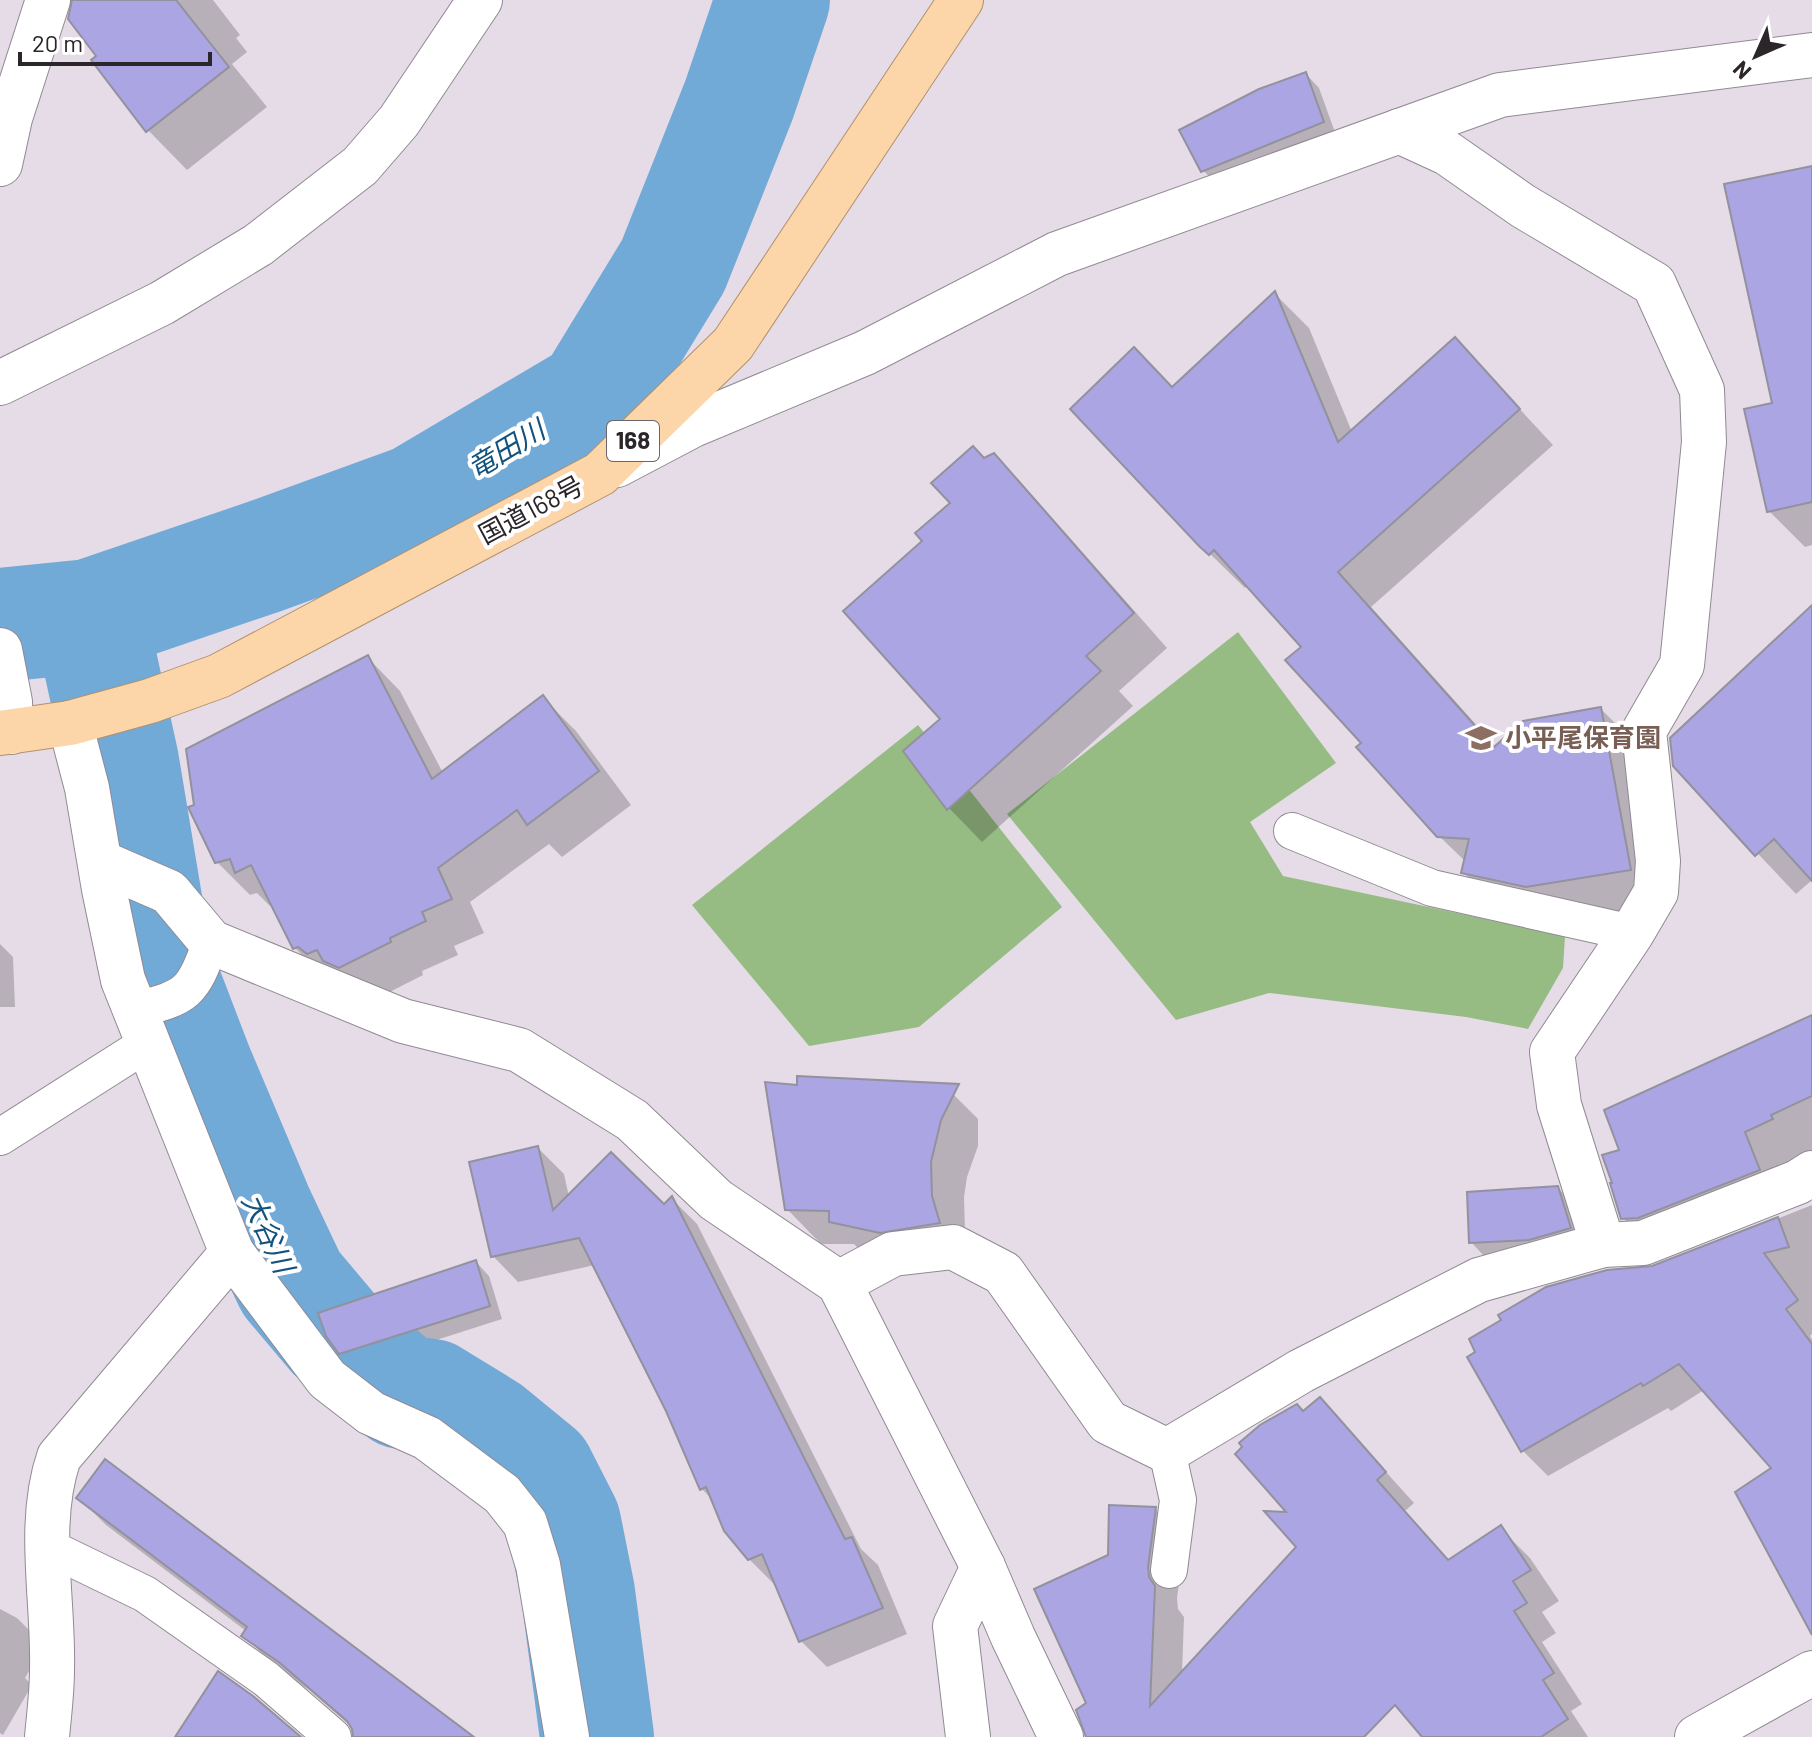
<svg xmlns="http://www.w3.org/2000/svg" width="1812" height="1737" font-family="Barlow,'Noto Sans JP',sans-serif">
  <rect width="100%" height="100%" fill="#e5dce7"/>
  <g fill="#96bc84">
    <path d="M 1238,632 L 1336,763 L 1250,822 L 1283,876 L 1565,936 L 1563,968 L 1528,1029 L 1466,1017 L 1269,993 L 1176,1020 L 1007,814 Z"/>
    <path d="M 918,725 L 1062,907 L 919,1027 L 809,1046 L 692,905 Z"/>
  </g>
  <g fill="#0003">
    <path d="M 75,0 L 213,0 L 240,35 L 236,38 L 247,52 L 232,64 L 267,107 L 187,170 L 148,130 L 99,56 Z"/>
    <path d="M 1306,74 L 1319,88 L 1336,135 L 1216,184 L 1203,170 Z"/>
    <path d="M 1812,168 L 1812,545 L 1805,547 L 1769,511 L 1775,404 Z"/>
    <path d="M 1275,294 L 1309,328 L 1352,432 L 1455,339 L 1553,445 L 1371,607 L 1496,747 L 1601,709 L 1635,743 L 1664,904 L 1562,921 L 1498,907 L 1463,872 L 1466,862 L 1438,835 L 1364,743 L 1304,647 L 1248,585 L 1245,588 L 1201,545 L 1173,389 Z"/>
    <path d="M 986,461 L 998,461 L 1033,496 L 1167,648 L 1119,691 L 1133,706 L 982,842 L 949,808 L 905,751 L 943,720 L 925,541 Z"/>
    <path d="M 1812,607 L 1812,880 L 1796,894 L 1675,766 Z"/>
    <path d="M 367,657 L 400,691 L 443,773 L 543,698 L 576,731 L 631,805 L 562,857 L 549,844 L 470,902 L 484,933 L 454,946 L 458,955 L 422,971 L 423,975 L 374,1000 L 328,981 L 294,947 L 273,904 L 270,906 L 257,893 L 250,895 L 217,862 Z"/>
    <path d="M 0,944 L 13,957 L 15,1007 L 0,1007 Z"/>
    <path d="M 1812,1017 L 1812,1183 L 1649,1244 L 1623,1218 L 1622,1151 Z"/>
    <path d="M 944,1085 L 978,1119 L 978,1146 L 967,1177 L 964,1197 L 965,1231 L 865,1255 L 854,1244 L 821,1244 L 787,1209 Z"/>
    <path d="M 538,1148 L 564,1174 L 569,1197 L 664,1207 L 672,1199 L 697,1224 L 861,1549 L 878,1565 L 907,1634 L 827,1667 L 801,1641 L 775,1585 L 749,1559 L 715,1502 L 702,1489 L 668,1410 L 595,1265 L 518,1282 L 493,1256 Z"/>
    <path d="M 1558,1188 L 1571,1202 L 1584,1241 L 1484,1256 L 1471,1242 Z"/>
    <path d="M 1812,1205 L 1812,1334 L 1810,1336 L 1812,1339 L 1812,1616 L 1774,1468 L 1704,1390 L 1671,1411 L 1668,1408 L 1548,1476 L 1522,1450 L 1653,1268 Z"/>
    <path d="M 476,1262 L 489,1276 L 502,1319 L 355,1366 L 341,1353 Z"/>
    <path d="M 1320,1399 L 1414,1503 L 1405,1511 L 1450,1561 L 1500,1528 L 1530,1558 L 1559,1601 L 1542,1612 L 1556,1633 L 1542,1642 L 1582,1704 L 1571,1711 L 1588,1737 L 1425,1737 L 1337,1633 L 1311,1737 L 1102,1737 L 1089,1704 L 1110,1556 L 1155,1509 L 1185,1538 L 1177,1598 L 1178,1609 L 1184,1617 L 1182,1675 L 1299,1547 L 1291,1514 L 1304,1413 Z"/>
    <path d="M 79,1498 L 465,1737 L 355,1737 L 354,1729 L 309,1690 L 271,1663 L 244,1635 L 246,1631 L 106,1525 Z"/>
    <path d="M 0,1609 L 17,1618 L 44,1645 L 25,1678 L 32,1685 L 3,1735 L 0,1733 Z"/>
  </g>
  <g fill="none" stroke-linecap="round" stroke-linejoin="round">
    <g stroke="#71a9d7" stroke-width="114">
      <path d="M 90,616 L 122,762 L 155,960 L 196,1067 L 256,1209 L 291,1283 L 334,1334 L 402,1392 L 431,1396 L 488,1431 L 538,1472 L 564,1523 L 578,1593 L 597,1737"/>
      <path d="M 0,625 L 90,616 L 263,557 L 417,501 L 593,397 L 673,266 L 739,100 L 773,0"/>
    </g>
  </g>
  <g fill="#aca5e4" stroke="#92919d" stroke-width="2">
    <path d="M 72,0 L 176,0 L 229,67 L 146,132 L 91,60 L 96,56 L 68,19 Z"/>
    <path d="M 1306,72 L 1324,122 L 1201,172 L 1179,130 L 1259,89 Z"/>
    <path d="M 1812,166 L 1812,502 L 1767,512 L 1744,409 L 1772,403 L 1724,184 Z"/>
    <path d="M 1275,291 L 1338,442 L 1455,337 L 1520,409 L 1338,572 L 1494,747 L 1523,721 L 1601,707 L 1631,870 L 1526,887 L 1461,873 L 1469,839 L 1437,837 L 1356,747 L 1361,743 L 1285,660 L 1301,647 L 1214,550 L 1209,555 L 1199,546 L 1070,409 L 1134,347 L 1172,387 Z"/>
    <path d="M 973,446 L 984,458 L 994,453 L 1134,613 L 1086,656 L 1101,671 L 947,810 L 903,751 L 940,719 L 843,611 L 922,541 L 915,533 L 950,503 L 931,483 Z"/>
    <path d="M 1812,605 L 1812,881 L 1774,839 L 1755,856 L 1673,766 L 1670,738 Z"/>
    <path d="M 368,655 L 432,779 L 543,695 L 599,771 L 527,825 L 517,810 L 438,868 L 452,899 L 422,912 L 426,921 L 390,938 L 391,942 L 339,968 L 323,961 L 317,950 L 307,954 L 298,947 L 293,949 L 251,865 L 235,873 L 230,859 L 215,863 L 188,807 L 194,805 L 186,749 Z"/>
    <path d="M 1812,1015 L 1812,1096 L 1771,1115 L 1773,1119 L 1745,1132 L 1760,1170 L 1638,1218 L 1621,1219 L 1610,1183 L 1612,1183 L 1602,1155 L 1619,1150 L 1604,1110 Z"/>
    <path d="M 797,1076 L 959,1084 L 941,1120 L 931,1162 L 932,1196 L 940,1223 L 880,1233 L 829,1222 L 829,1211 L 785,1210 L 765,1082 L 797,1085 Z"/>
    <path d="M 538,1146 L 553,1210 L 611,1152 L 664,1204 L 672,1196 L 845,1539 L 852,1537 L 883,1608 L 799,1642 L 762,1554 L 748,1560 L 724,1531 L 706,1487 L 700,1490 L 666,1411 L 579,1238 L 491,1257 L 469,1162 Z"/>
    <path d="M 1558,1186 L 1571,1228 L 1529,1240 L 1469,1243 L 1467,1192 Z"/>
    <path d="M 1778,1217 L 1789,1247 L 1764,1253 L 1798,1300 L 1786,1309 L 1812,1344 L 1812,1635 L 1735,1492 L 1771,1468 L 1679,1364 L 1643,1386 L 1641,1383 L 1521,1452 L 1467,1357 L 1475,1352 L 1469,1339 L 1501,1320 L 1498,1315 L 1546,1287 L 1607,1270 L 1652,1266 Z"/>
    <path d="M 476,1260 L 490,1306 L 339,1354 L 326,1336 L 318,1313 Z"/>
    <path d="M 1320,1397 L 1386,1472 L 1377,1480 L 1448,1560 L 1501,1525 L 1531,1570 L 1513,1581 L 1527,1603 L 1514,1611 L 1554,1673 L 1543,1680 L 1568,1719 L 1541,1737 L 1422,1737 L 1395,1705 L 1364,1737 L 1086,1737 L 1076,1710 L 1086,1703 L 1034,1589 L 1108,1555 L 1109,1505 L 1156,1507 L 1148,1567 L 1149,1577 L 1155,1586 L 1150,1706 L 1296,1547 L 1264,1511 L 1286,1512 L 1235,1454 L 1242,1447 L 1239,1443 L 1260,1425 L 1297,1404 L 1303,1411 Z"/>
    <path d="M 105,1459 L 474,1737 L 353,1737 L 352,1729 L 347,1721 L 280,1663 L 241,1636 L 247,1627 L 76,1498 Z"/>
    <path d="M 218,1671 L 253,1696 L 301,1737 L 175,1737 Z"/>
  </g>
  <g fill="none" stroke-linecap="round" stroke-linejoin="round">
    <g stroke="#918993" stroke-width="38">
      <g id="service">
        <path d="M 1292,831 L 1432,888 L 1632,933"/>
        <path d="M 134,1010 C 189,997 192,993 211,942"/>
        <path d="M 0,1137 L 148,1043"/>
        <path d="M 1167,1451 L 1178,1500 L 1169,1570"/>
        <path d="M 48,1547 L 145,1594 L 266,1679 L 333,1737"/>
      </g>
    </g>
    <g stroke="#918993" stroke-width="46">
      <g id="minor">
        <path d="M 1399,131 L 1447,153 L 1523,206 L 1654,284 L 1702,390 L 1704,442 L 1682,665 L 1644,731 L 1658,861 L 1656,892 L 1632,933 L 1552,1052 L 1559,1105 L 1603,1245"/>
        <path d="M 0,164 L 10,118 L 48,0"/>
        <path d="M 0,383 L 162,303 L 258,245 L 360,166 L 399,121 L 480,0"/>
        <path d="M 617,465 L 693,425 L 865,353 L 1057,254 L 1500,95 L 1812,55"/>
        <path d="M 0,650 L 10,702 L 11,732"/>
        <path d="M 100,862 L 169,892 L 211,942 L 403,1021 L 519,1050 L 632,1120 L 716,1200 L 839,1283 L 983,1567 L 1013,1637 L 1061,1737"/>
        <path d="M 232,1253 L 327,1379 L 371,1413 L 427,1438 L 502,1494 L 525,1523 L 538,1565 L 567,1737"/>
        <path d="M 839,1283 L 893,1254 L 953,1247 L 1003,1273 L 1108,1422 L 1167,1451 L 1301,1371 L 1479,1280 L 1603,1245 L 1643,1243 L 1798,1182 L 1812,1173"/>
        <path d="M 47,1737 C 49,1715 52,1692 52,1670 C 54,1600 36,1524 59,1457 L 232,1253 L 123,980 L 104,889 L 87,788 L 70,723"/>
        <path d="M 968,1737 L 955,1626 L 983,1567"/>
        <path d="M 1697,1737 L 1812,1673"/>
      </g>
    </g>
    <g stroke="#b2916e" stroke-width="46">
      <path id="trunk" d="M 0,733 L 70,723 L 150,701 L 219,676 L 600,474 L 733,344 L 961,0"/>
    </g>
    <use href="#service" stroke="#fff" stroke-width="36"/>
    <use href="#minor" stroke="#fff" stroke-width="44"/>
    <use href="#trunk" stroke="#fcd6a8" stroke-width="44"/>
  </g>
  <defs>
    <g id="school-bare" transform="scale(2.4)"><path d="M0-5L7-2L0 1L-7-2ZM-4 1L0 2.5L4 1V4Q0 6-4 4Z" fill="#8d6e63" stroke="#fff" stroke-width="2.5" paint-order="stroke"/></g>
  </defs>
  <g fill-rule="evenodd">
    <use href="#school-bare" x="1481" y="738"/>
  </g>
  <g text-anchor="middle" stroke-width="8" stroke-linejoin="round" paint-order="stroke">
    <rect fill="#fff" stroke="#6a676a" stroke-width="2" x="607" y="421" width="52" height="40" rx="6"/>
    <g font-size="24" font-weight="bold" fill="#2a262a">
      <text x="633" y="449">168</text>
    </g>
    <g font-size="26" fill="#2a262a" stroke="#fff">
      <text transform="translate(531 510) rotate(-28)" y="9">国道168号</text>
    </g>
    <g font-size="26" font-weight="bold" fill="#785e54" stroke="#fff" text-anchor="start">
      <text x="1505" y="747">小平尾保育園</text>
    </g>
    <g font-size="28" font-style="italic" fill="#11527e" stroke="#fff">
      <text transform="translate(506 449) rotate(-31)" y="10">竜田川</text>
      <text transform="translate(268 1233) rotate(65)" y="10">大谷川</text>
    </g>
  </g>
  <g transform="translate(1756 56) rotate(225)" stroke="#ffffff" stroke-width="6" paint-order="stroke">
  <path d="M0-6L14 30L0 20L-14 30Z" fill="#2a262a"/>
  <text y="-12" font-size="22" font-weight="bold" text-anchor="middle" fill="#2a262a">N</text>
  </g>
  <path d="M20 52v12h190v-12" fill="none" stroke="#2a262a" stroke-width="4"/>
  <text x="32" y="52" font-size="24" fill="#2a262a" stroke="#ffffff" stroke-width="6" paint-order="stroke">20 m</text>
</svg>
